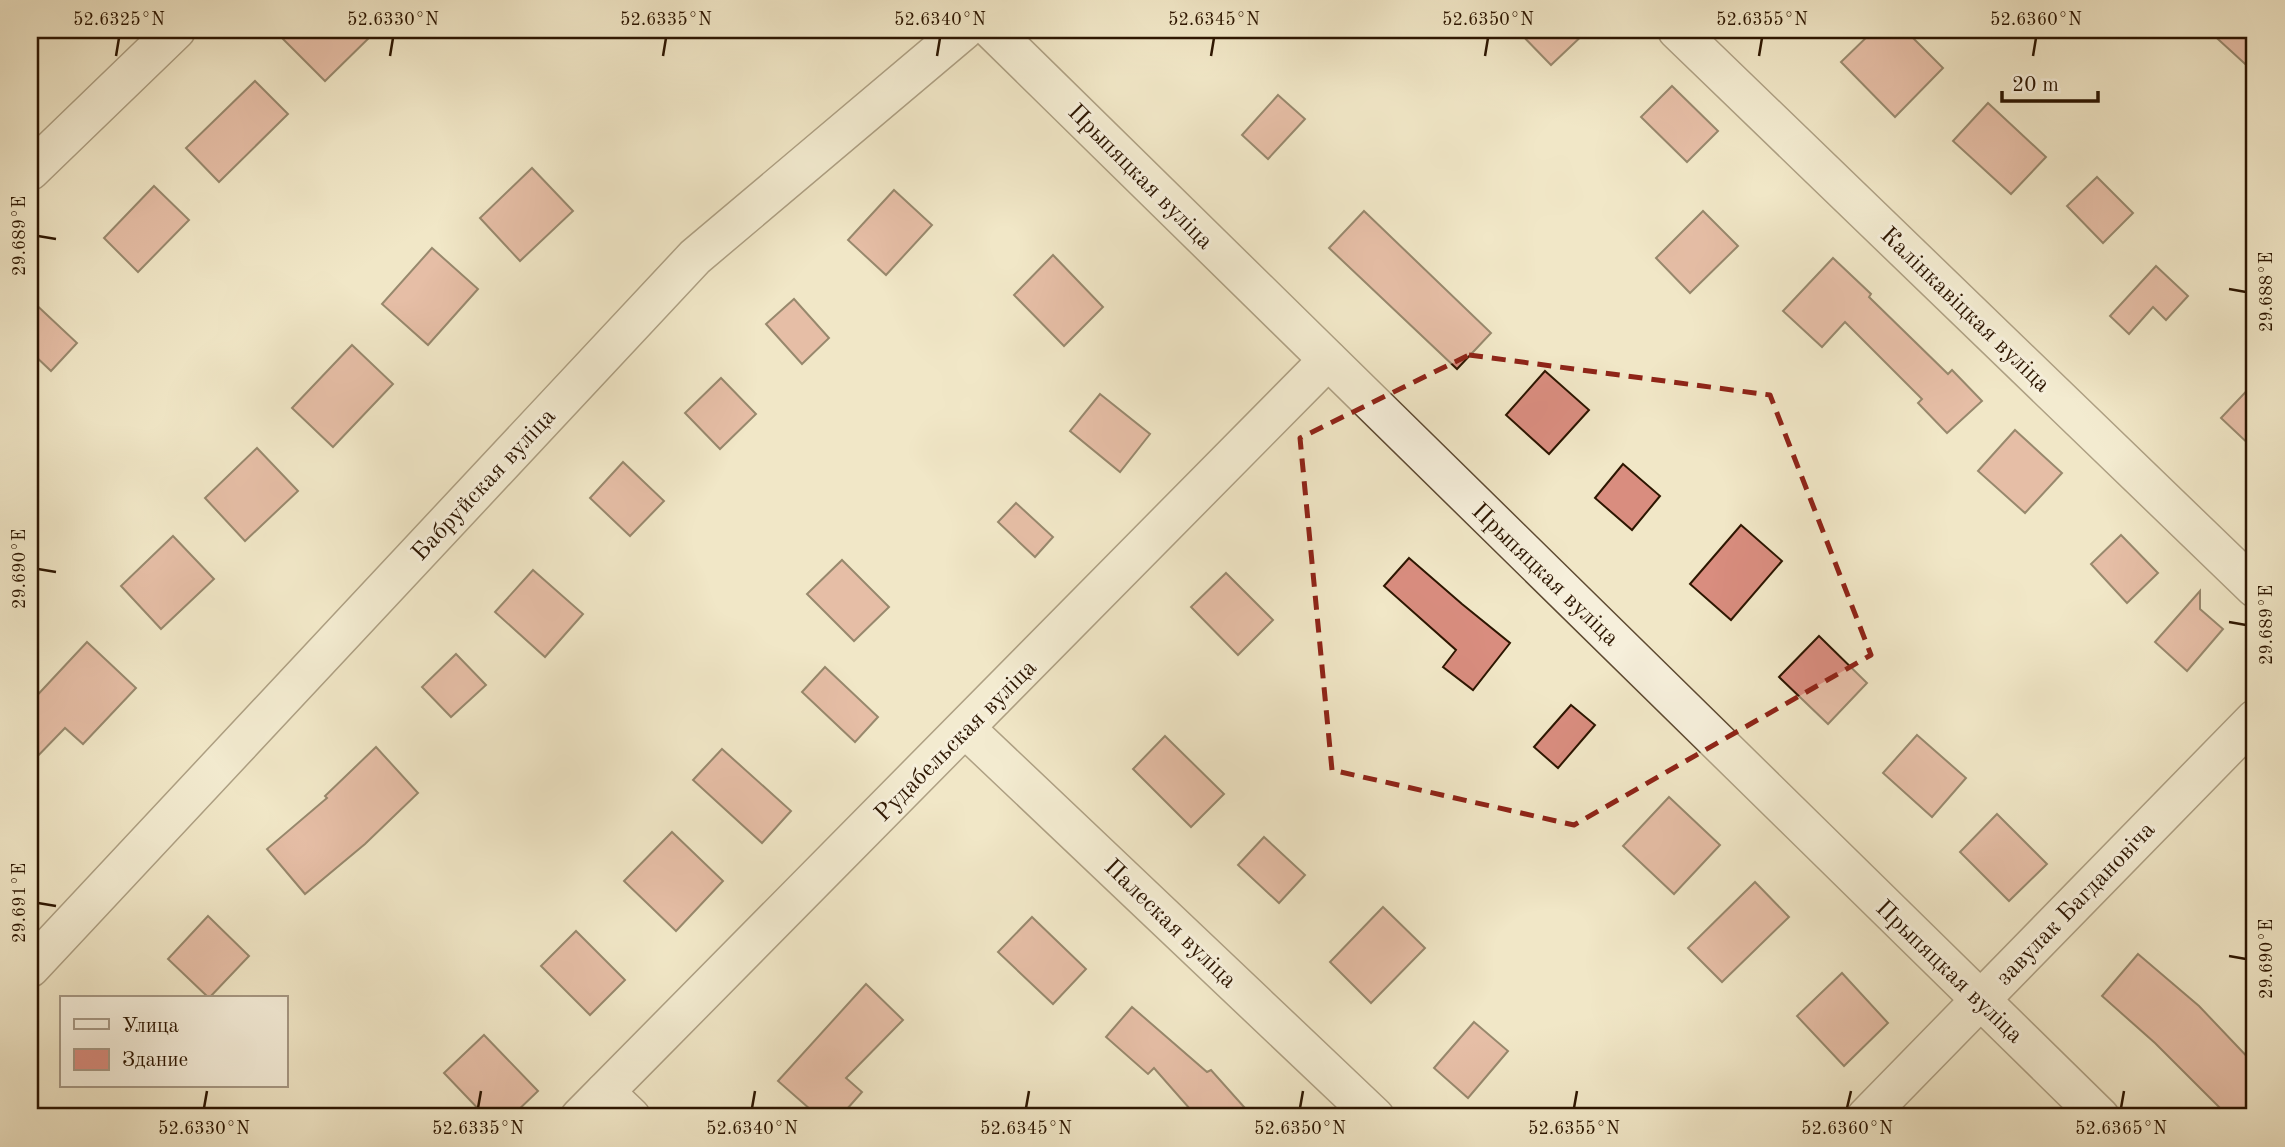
<svg xmlns="http://www.w3.org/2000/svg" width="2285" height="1147" font-family="'Old Standard TT',serif">
  <rect width="100%" height="100%" fill="#f1e7c7"/>
  <filter id="stains"><feTurbulence type="fractalNoise" baseFrequency=".00286" numOctaves="4"/><feColorMatrix values="0 0 0 0 .2 0 0 0 0 .09 0 0 0 0 .02 0 0 0 .5 -.17"/></filter>
  <radialGradient id="worn" r=".72"><stop offset=".6" stop-color="#630" stop-opacity="0"/><stop offset="1" stop-color="#630" stop-opacity=".3"/></radialGradient>
  <g fill="#d98d7f" stroke="#2d1601" stroke-width="2">
    <path d="M 274,30 L 377,30 L 325,81 Z"/>
    <path d="M 1517,30 L 1588,30 L 1551,65 Z"/>
    <path d="M 1874,30 L 1905,30 L 1943,68 L 1895,117 L 1841,62 Z"/>
    <path d="M 2208,30 L 2255,30 L 2255,73 Z"/>
    <path d="M 255,81 L 288,114 L 219,182 L 186,148 Z"/>
    <path d="M 1672,86 L 1718,131 L 1687,162 L 1641,117 Z"/>
    <path d="M 1278,95 L 1305,119 L 1268,159 L 1242,135 Z"/>
    <path d="M 1988,103 L 2046,157 L 2011,194 L 1953,141 Z"/>
    <path d="M 532,168 L 573,211 L 520,261 L 480,218 Z"/>
    <path d="M 2097,177 L 2133,213 L 2103,243 L 2067,206 Z"/>
    <path d="M 154,186 L 189,220 L 138,272 L 104,238 Z"/>
    <path d="M 894,190 L 932,225 L 886,275 L 848,240 Z"/>
    <path d="M 1364,211 L 1491,333 L 1457,369 L 1329,248 Z"/>
    <path d="M 1703,211 L 1738,246 L 1690,293 L 1656,258 Z"/>
    <path d="M 432,248 L 478,289 L 428,345 L 382,304 Z"/>
    <path d="M 1053,255 L 1103,307 L 1064,346 L 1014,295 Z"/>
    <path d="M 1833,258 L 1871,294 L 1869,297 L 1948,374 L 1952,370 L 1982,401 L 1947,433 L 1918,403 L 1922,399 L 1845,322 L 1822,347 L 1783,311 Z"/>
    <path d="M 2156,266 L 2188,296 L 2166,320 L 2153,307 L 2129,334 L 2110,316 Z"/>
    <path d="M 30,299 L 77,343 L 51,371 L 30,351 Z"/>
    <path d="M 794,299 L 829,338 L 802,364 L 766,324 Z"/>
    <path d="M 352,345 L 393,384 L 333,447 L 292,408 Z"/>
    <path d="M 1545,371 L 1589,410 L 1549,454 L 1506,415 Z"/>
    <path d="M 721,378 L 756,414 L 720,449 L 685,413 Z"/>
    <path d="M 2255,382 L 2255,450 L 2221,418 Z"/>
    <path d="M 1100,394 L 1150,434 L 1120,472 L 1070,431 Z"/>
    <path d="M 2015,430 L 2062,473 L 2025,513 L 1978,471 Z"/>
    <path d="M 257,448 L 298,491 L 245,541 L 205,498 Z"/>
    <path d="M 623,462 L 664,501 L 630,536 L 590,498 Z"/>
    <path d="M 1623,464 L 1660,496 L 1632,530 L 1595,498 Z"/>
    <path d="M 1016,503 L 1053,537 L 1035,557 L 998,522 Z"/>
    <path d="M 1741,525 L 1782,561 L 1731,620 L 1690,584 Z"/>
    <path d="M 2121,535 L 2158,573 L 2127,603 L 2091,564 Z"/>
    <path d="M 173,536 L 214,579 L 161,629 L 121,586 Z"/>
    <path d="M 1409,558 L 1462,604 L 1510,643 L 1473,690 L 1443,667 L 1456,650 L 1384,586 Z"/>
    <path d="M 842,560 L 889,607 L 854,641 L 807,594 Z"/>
    <path d="M 533,570 L 583,614 L 545,657 L 495,612 Z"/>
    <path d="M 1226,573 L 1273,620 L 1238,655 L 1191,607 Z"/>
    <path d="M 2200,591 L 2200,609 L 2223,629 L 2187,671 L 2155,642 Z"/>
    <path d="M 1819,636 L 1867,683 L 1828,724 L 1779,677 Z"/>
    <path d="M 87,642 L 136,688 L 83,744 L 65,728 L 30,764 L 30,703 Z"/>
    <path d="M 456,654 L 486,685 L 451,717 L 422,687 Z"/>
    <path d="M 825,667 L 878,717 L 855,742 L 802,692 Z"/>
    <path d="M 1571,705 L 1595,725 L 1558,768 L 1534,747 Z"/>
    <path d="M 1917,735 L 1966,778 L 1932,817 L 1883,773 Z"/>
    <path d="M 1165,736 L 1224,794 L 1191,827 L 1133,769 Z"/>
    <path d="M 376,747 L 418,793 L 365,844 L 305,894 L 267,849 L 327,798 L 325,796 Z"/>
    <path d="M 722,749 L 791,811 L 762,843 L 693,780 Z"/>
    <path d="M 1669,797 L 1720,845 L 1674,894 L 1623,846 Z"/>
    <path d="M 1997,814 L 2047,864 L 2009,901 L 1960,852 Z"/>
    <path d="M 672,832 L 723,881 L 676,931 L 624,881 Z"/>
    <path d="M 1264,837 L 1305,875 L 1279,903 L 1238,865 Z"/>
    <path d="M 1755,882 L 1789,917 L 1722,982 L 1688,948 Z"/>
    <path d="M 1383,907 L 1425,948 L 1371,1003 L 1330,962 Z"/>
    <path d="M 208,916 L 249,956 L 209,998 L 168,959 Z"/>
    <path d="M 1032,917 L 1086,969 L 1053,1004 L 998,952 Z"/>
    <path d="M 576,931 L 625,980 L 590,1015 L 541,966 Z"/>
    <path d="M 2138,954 L 2199,1006 L 2255,1065 L 2255,1117 L 2229,1117 L 2155,1043 L 2102,996 Z"/>
    <path d="M 1842,973 L 1888,1023 L 1844,1066 L 1797,1016 Z"/>
    <path d="M 866,984 L 903,1020 L 846,1078 L 862,1092 L 840,1117 L 819,1117 L 778,1081 Z"/>
    <path d="M 1132,1007 L 1207,1072 L 1211,1070 L 1253,1117 L 1197,1117 L 1154,1068 L 1148,1074 L 1106,1037 Z"/>
    <path d="M 1474,1022 L 1508,1051 L 1468,1098 L 1434,1068 Z"/>
    <path d="M 484,1035 L 538,1091 L 511,1117 L 486,1117 L 444,1073 Z"/>
  </g>
  <g fill="none" stroke-linecap="round" stroke-linejoin="round">
    <g stroke="#5e4a32" stroke-width="41">
      <g id="minor">
        <path d="M 992,30 L 2100,1117"/>
        <path d="M 1677,30 L 2255,588"/>
        <path d="M 30,171 L 176,30"/>
        <path d="M 966,729 L 1375,1117"/>
        <path d="M 30,968 L 695,257 L 964,30"/>
        <path d="M 605,1092 L 631,1117"/>
        <path d="M 580,1117 L 1328,360"/>
        <path d="M 1866,1117 L 2255,719"/>
      </g>
    </g>
    <use href="#minor" stroke="#f6efdb" stroke-width="38"/>
  </g>
  <path d="M0 0H2285V1147H0ZM 1469,355 L 1770,395 L 1871,655 L 1574,825 L 1332,770 L 1300,438 Z" fill="#f1e7c7" fill-opacity=".55" fill-rule="evenodd"/>
  <path fill="none" stroke="#8f2418" stroke-width="5" stroke-dasharray="14 9" stroke-linejoin="round" d="M 1469,355 L 1770,395 L 1871,655 L 1574,825 L 1332,770 L 1300,438 Z"/>
  <path fill="none" stroke="#2d1601" stroke-width="2.5" d="M 116,56 L 119,38M 390,56 L 393,38M 663,56 L 666,38M 937,56 L 940,38M 1211,56 L 1214,38M 1485,56 L 1488,38M 1759,56 L 1762,38M 2033,56 L 2036,38M 38,236 L 56,239M 2229,289 L 2246,292M 38,569 L 56,572M 2229,622 L 2246,625M 38,903 L 56,906M 2229,956 L 2246,959M 204,1108 L 207,1091M 478,1108 L 481,1091M 752,1108 L 755,1091M 1026,1108 L 1029,1091M 1300,1108 L 1303,1091M 1574,1108 L 1577,1091M 1847,1108 L 1851,1091M 2121,1108 L 2124,1091"/>
  <g text-anchor="middle" stroke-width="6" stroke-linejoin="round" paint-order="stroke">
    <g font-size="24" fill="#2d1601" stroke="#f6efdb">
      <text transform="translate(1141 176) rotate(45)" y="8">Прыпяцкая вуліца</text>
      <text transform="translate(1966 309) rotate(44)" y="8">Калінкавіцкая вуліца</text>
      <text transform="translate(483 484) rotate(-47)" y="8">Бабруйская вуліца</text>
      <text transform="translate(1546 574) rotate(44)" y="8">Прыпяцкая вуліца</text>
      <text transform="translate(955 740) rotate(-45)" y="8">Рудабельская вуліца</text>
      <text transform="translate(2075 903) rotate(-46)" y="8">завулак Багдановіча</text>
      <text transform="translate(1171 923) rotate(44)" y="8">Палеская вуліца</text>
      <text transform="translate(1950 971) rotate(44)" y="8">Прыпяцкая вуліца</text>
    </g>
  </g>
  <rect width="2285" height="1147" fill="none" stroke="#f1e7c7" stroke-width="77"/>
  <rect x="60" y="996" width="228" height="91" fill="#f6efdb" stroke="#a69884" stroke-width="2"/>
  <rect x="74" y="1019" width="35" height="10" fill="#f6efdb" stroke="#a69884" stroke-width="2"/>
  <text x="122" y="1032" font-size="21" fill="#2d1601">Улица</text>
  <rect x="74" y="1049" width="35" height="21" fill="#d98d7f" stroke="#a69884" stroke-width="2"/>
  <text x="122" y="1066" font-size="21" fill="#2d1601">Здание</text>
  <path d="M2002 91v10h96v-10" fill="none" stroke="#2d1601" stroke-width="3.5"/>
  <text x="2012" y="91" font-size="21" fill="#2d1601" stroke="#f6efdb" stroke-width="5" paint-order="stroke">20 m</text>
  <rect x="38" y="38" width="2208" height="1070" fill="none" stroke="#2d1601" stroke-width="2.5"/>
  <g font-size="18" text-anchor="middle" fill="#2d1601">
    <text x="119" y="25">52.6325°N</text>
    <text x="393" y="25">52.6330°N</text>
    <text x="666" y="25">52.6335°N</text>
    <text x="940" y="25">52.6340°N</text>
    <text x="1214" y="25">52.6345°N</text>
    <text x="1488" y="25">52.6350°N</text>
    <text x="1762" y="25">52.6355°N</text>
    <text x="2036" y="25">52.6360°N</text>
    <text transform="translate(19 236) rotate(-90)" y="6">29.689°E</text>
    <text transform="translate(2266 292) rotate(-90)" y="6">29.688°E</text>
    <text transform="translate(19 569) rotate(-90)" y="6">29.690°E</text>
    <text transform="translate(2266 625) rotate(-90)" y="6">29.689°E</text>
    <text transform="translate(19 903) rotate(-90)" y="6">29.691°E</text>
    <text transform="translate(2266 959) rotate(-90)" y="6">29.690°E</text>
    <text x="204" y="1134">52.6330°N</text>
    <text x="478" y="1134">52.6335°N</text>
    <text x="752" y="1134">52.6340°N</text>
    <text x="1026" y="1134">52.6345°N</text>
    <text x="1300" y="1134">52.6350°N</text>
    <text x="1574" y="1134">52.6355°N</text>
    <text x="1847" y="1134">52.6360°N</text>
    <text x="2121" y="1134">52.6365°N</text>
  </g>
  <rect width="100%" height="100%" filter="url(#stains)"/>
  <rect width="100%" height="100%" fill="url(#worn)"/>
</svg>
